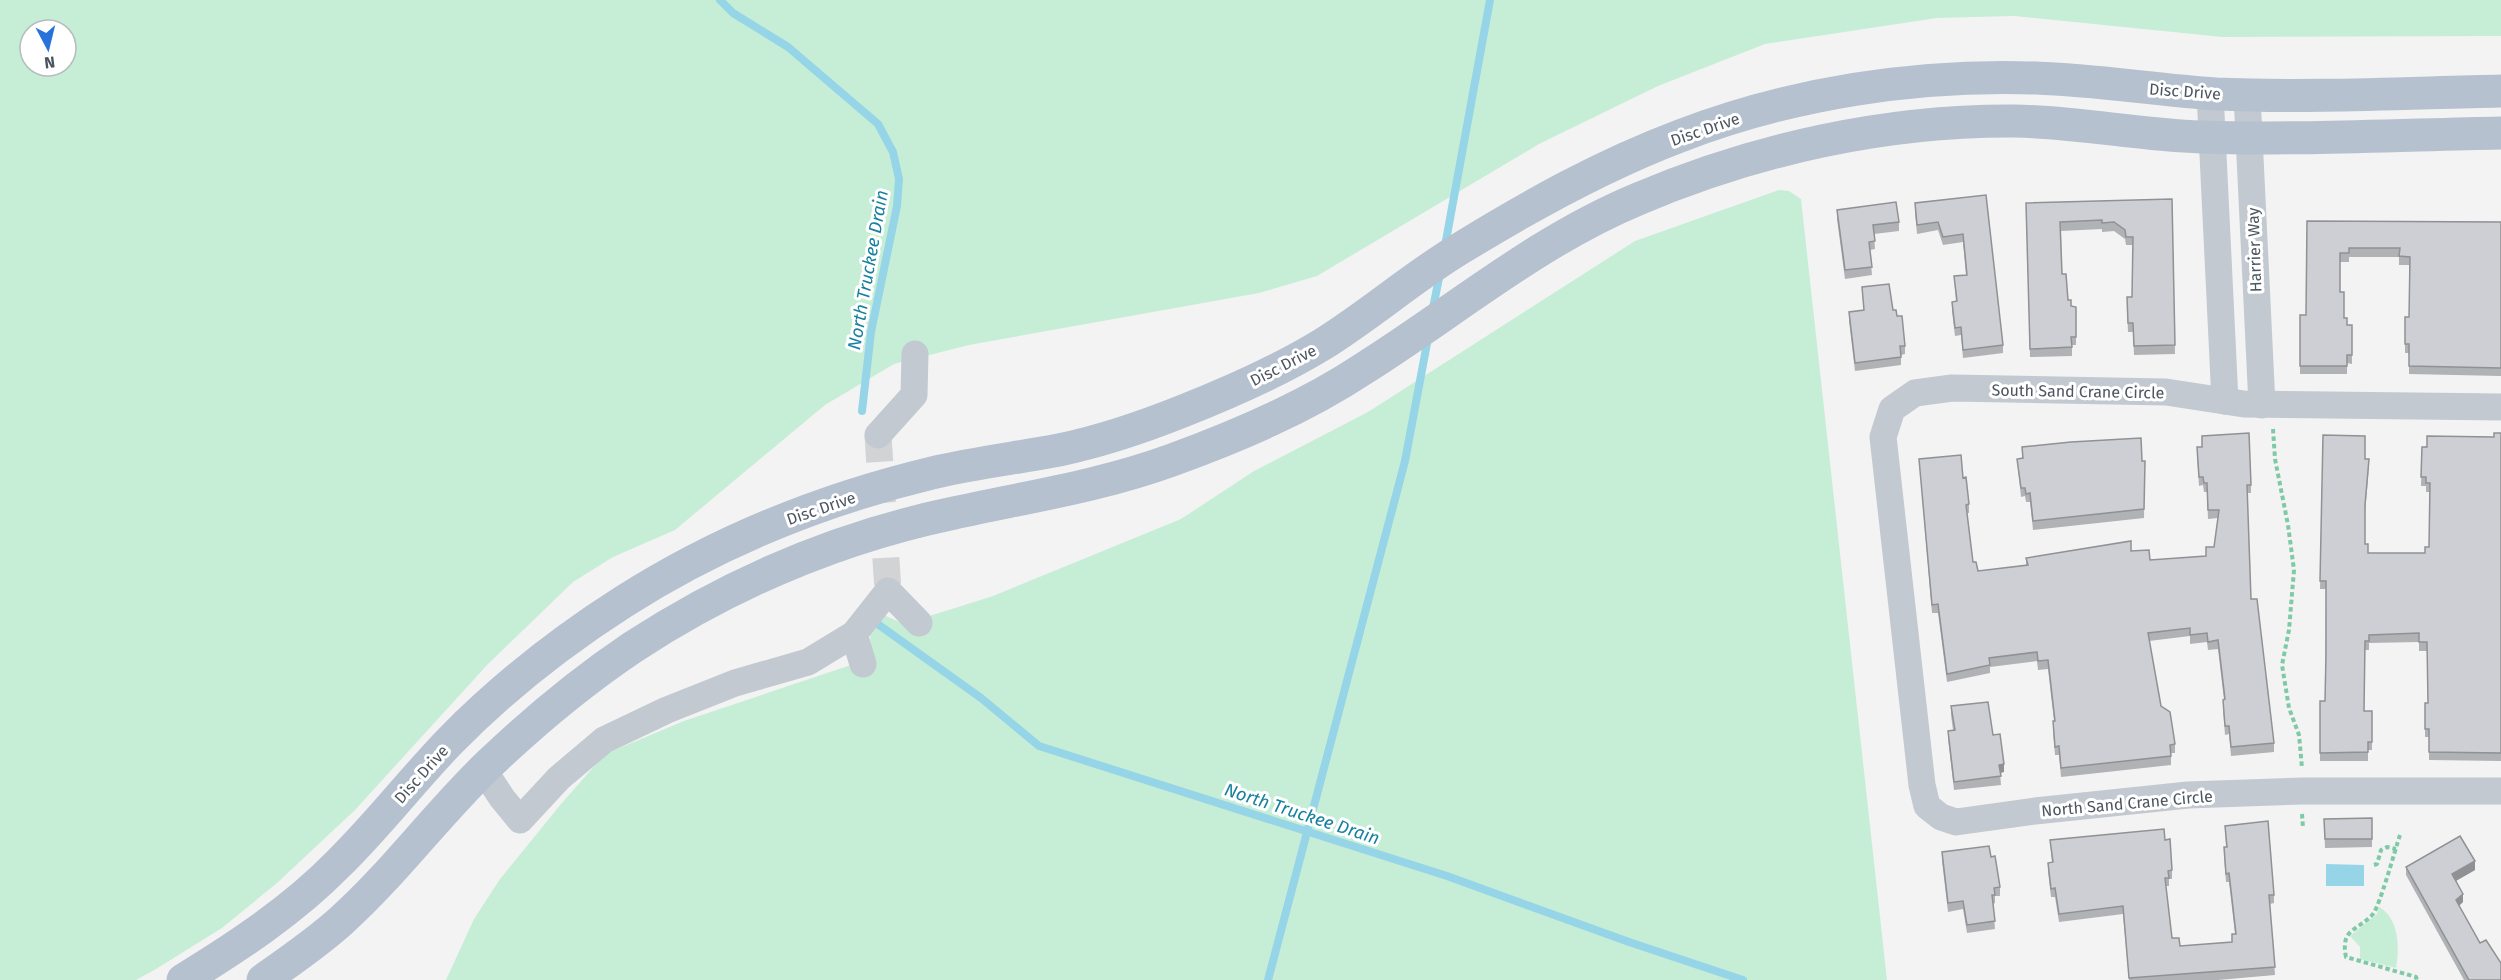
<svg xmlns="http://www.w3.org/2000/svg" width="2501" height="980" font-family="'Fira Sans',sans-serif">
  <rect width="100%" height="100%" fill="#f4f3f3"/>
  <g fill="#c6eed6" fill-rule="evenodd">
    <path d="M 0,0 L 2501,0 L 2501,36 L 2222,37 L 2014,16 L 1937,18 L 1765,44 L 1658,86 L 1539,144 L 1317,276 L 1259,293 L 969,345 L 894,364 L 825,405 L 675,530 L 613,557 L 573,582 L 488,664 L 355,810 L 277,883 L 222,928 L 156,969 L 136,980 L 0,980 ZM 30,30 L 66,30 L 66,66 L 30,66 Z"/>
    <path d="M 1779,190 L 1789,191 L 1801,199 L 1887,980 L 446,980 L 474,919 L 500,879 L 561,804 L 605,754 L 684,721 L 851,665 L 871,653 L 870,633 L 884,615 L 904,624 L 993,596 L 1181,519 L 1254,471 L 1368,412 L 1635,241 Z"/>
    <path d="M 2379,907 C 2399,918 2400,948 2396,968 L 2360,959 L 2360,947 L 2350,936 L 2377,914 Z"/>
  </g>
  <path fill="#96d5e7" d="M 2326,864 L 2364,865 L 2364,886 L 2326,886 Z"/>
  <g fill="none" stroke-linecap="round" stroke-linejoin="round">
    <g stroke="#96d5e7" stroke-width="8">
      <path d="M 720,0 L 733,13 L 788,47 L 878,124 L 893,152 L 899,179 L 897,206 L 871,332 L 862,411"/>
      <path d="M 1445,246 L 1490,0"/>
      <path d="M 1433,308 L 1440,273"/>
      <path d="M 879,625 L 981,698 L 1039,746 L 1447,876 L 1629,942 L 1743,980"/>
      <path d="M 1268,980 L 1405,461 L 1428,338"/>
    </g>
    <path stroke="#d2d3d5" stroke-width="27" stroke-dasharray="27 14" stroke-linecap="butt" d="M 878,435 L 888,591"/>
    <g stroke="#7fcaa6" stroke-width="4" stroke-dasharray="4.5 3" stroke-linecap="butt">
      <path d="M 2273,429 L 2275,459 L 2288,525 L 2294,570 L 2289,630 L 2282,665 L 2289,708 L 2299,735 L 2302,768"/>
      <path d="M 2302,814 L 2303,828"/>
      <path d="M 2400,835 C 2395,850 2380,905 2373,914 C 2358,931 2340,928 2346,957 L 2416,977 L 2417,980"/>
      <path d="M 2374,865 L 2377,864 L 2381,850 L 2387,847 L 2396,849"/>
    </g>
    <g stroke="#c2c9d0" stroke-width="27">
      <path d="M 2210,93 L 2225,401"/>
      <path d="M 2247,95 L 2262,405"/>
      <path d="M 2501,407 L 2244,404 L 2166,392 L 1952,388 L 1915,393 L 1892,409 L 1883,437 L 1922,785 L 1927,806 L 1941,817 L 1956,822 L 2035,811 L 2188,795 L 2302,791 L 2501,791"/>
      <path d="M 878,435 L 914,395 L 915,354"/>
      <path d="M 854,634 L 863,664"/>
      <path d="M 483,769 L 502,798 L 520,820 L 559,778 L 604,740 L 667,710 L 735,683 L 808,662 L 854,634 L 888,591 L 919,623"/>
    </g>
    <g stroke="#b5c1cf" stroke-width="33">
      <path d="M 183,980 C 237,947 293,910 338,864 C 378,825 412,780 451,740 C 502,688 562,641 623,602 C 717,542 824,499 932,473 C 974,463 1017,458 1059,450 C 1102,441 1143,427 1183,411 C 1231,392 1279,371 1323,344 C 1371,314 1413,277 1461,248 C 1531,205 1603,165 1680,136 C 1792,93 1915,74 2036,78 C 2096,80 2156,90 2216,94 C 2311,98 2406,93 2501,91"/>
      <path d="M 263,980 C 290,961 318,942 342,920 C 395,872 437,814 488,765 C 533,722 581,682 633,647 C 731,583 839,537 954,513 C 1027,497 1101,486 1172,460 C 1238,436 1304,408 1363,369 C 1455,311 1537,241 1638,199 C 1756,149 1886,120 2015,121 C 2078,122 2139,135 2201,137 C 2301,140 2401,135 2501,133"/>
    </g>
  </g>
  <g fill="#b0b2b6">
    <path d="M 1986,195 L 2003,345 L 2003,353 L 1963,358 L 1961,335 L 1955,336 L 1952,311 L 1952,302 L 1956,301 L 1954,276 L 1966,275 L 1963,242 L 1943,245 L 1938,230 L 1917,234 L 1915,212 L 1915,203 Z"/>
    <path d="M 2172,199 L 2175,354 L 2134,355 L 2133,332 L 2128,332 L 2127,306 L 2132,297 L 2133,245 L 2126,245 L 2125,239 L 2114,231 L 2102,232 L 2102,229 L 2061,231 L 2062,274 L 2068,300 L 2071,306 L 2076,307 L 2076,345 L 2072,345 L 2072,356 L 2030,357 L 2026,203 Z"/>
    <path d="M 1837,210 L 1899,222 L 1899,231 L 1874,234 L 1875,249 L 1870,250 L 1872,275 L 1845,279 L 1837,219 Z"/>
    <path d="M 2307,221 L 2501,222 L 2501,376 L 2409,374 L 2409,353 L 2405,353 L 2405,317 L 2409,317 L 2409,265 L 2399,265 L 2399,257 L 2349,257 L 2349,262 L 2340,262 L 2340,292 L 2344,318 L 2347,325 L 2352,325 L 2352,364 L 2347,363 L 2347,374 L 2300,374 L 2300,315 L 2306,315 Z"/>
    <path d="M 1862,287 L 1893,310 L 1905,346 L 1905,354 L 1901,355 L 1901,365 L 1855,371 L 1849,321 L 1849,312 L 1864,310 Z"/>
    <path d="M 2501,433 L 2501,761 L 2429,760 L 2429,737 L 2425,737 L 2425,703 L 2428,703 L 2427,651 L 2419,651 L 2419,642 L 2369,643 L 2369,650 L 2365,650 L 2364,711 L 2372,711 L 2372,750 L 2368,750 L 2368,761 L 2320,761 L 2320,701 L 2325,701 L 2326,589 L 2320,589 L 2323,435 L 2365,459 L 2369,467 L 2365,513 L 2365,544 L 2368,553 L 2425,553 L 2429,547 L 2430,492 L 2426,492 L 2426,486 L 2421,486 L 2422,447 L 2494,437 Z"/>
    <path d="M 2202,436 L 2251,485 L 2251,493 L 2247,493 L 2251,599 L 2274,743 L 2274,752 L 2231,756 L 2229,734 L 2225,735 L 2223,708 L 2223,700 L 2224,700 L 2218,649 L 2208,650 L 2207,642 L 2190,644 L 2190,636 L 2149,641 L 2161,706 L 2175,744 L 2175,753 L 2171,753 L 2171,765 L 2061,777 L 2059,755 L 2055,755 L 2053,730 L 2053,721 L 2054,721 L 2048,669 L 2038,670 L 2037,661 L 1990,667 L 1990,673 L 1947,682 L 1938,613 L 1932,613 L 1919,459 L 1963,478 L 1969,504 L 1969,513 L 1967,513 L 1973,562 L 1978,571 L 2026,565 L 2026,558 L 2131,551 L 2150,560 L 2206,556 L 2214,547 L 2218,518 L 2208,519 L 2207,492 L 2204,492 L 2203,485 L 2199,486 L 2197,456 L 2202,447 Z"/>
    <path d="M 2022,447 L 2145,461 L 2144,518 L 2033,530 L 2030,502 L 2026,502 L 2025,496 L 2021,497 L 2017,459 L 2022,458 Z"/>
    <path d="M 1951,706 L 1993,735 L 2004,772 L 2000,773 L 2001,785 L 1954,790 L 1948,739 L 1948,731 L 1953,730 L 1951,715 Z"/>
    <path d="M 2372,818 L 2372,847 L 2325,848 L 2324,819 Z"/>
    <path d="M 2225,826 L 2274,895 L 2274,903 L 2270,904 L 2275,975 L 2218,980 L 2129,980 L 2123,914 L 2059,922 L 2055,897 L 2051,897 L 2048,871 L 2048,863 L 2052,862 L 2050,840 L 2165,840 L 2172,870 L 2172,879 L 2169,879 L 2169,886 L 2166,886 L 2172,938 L 2180,946 L 2232,942 L 2232,934 L 2235,934 L 2229,882 L 2226,882 L 2224,856 L 2224,847 L 2226,847 Z"/>
    <path d="M 1942,852 L 1991,857 L 2000,887 L 2000,896 L 1995,896 L 1995,903 L 1993,904 L 1995,929 L 1967,933 L 1963,909 L 1948,912 L 1942,861 Z"/>
    <path d="M 2406,867 L 2475,870 L 2456,881 L 2463,902 L 2459,906 L 2501,980 L 2464,980 L 2406,875 Z"/>
  </g>
  <g fill="#909194">
    <path d="M 2004,764 L 2004,772 L 1999,773 L 1999,765 Z"/>
    <path d="M 2475,861 L 2475,870 L 2452,883 L 2452,874 Z"/>
    <path d="M 2463,894 L 2463,902 L 2456,908 L 2456,900 Z"/>
  </g>
  <g fill="#cdcfd4" stroke="#909194" stroke-width="1.5">
    <path d="M 1986,195 L 2003,345 L 1963,350 L 1961,327 L 1955,328 L 1952,302 L 1957,301 L 1954,276 L 1967,275 L 1963,234 L 1943,237 L 1938,222 L 1917,225 L 1915,203 Z"/>
    <path d="M 2172,199 L 2175,345 L 2134,346 L 2133,323 L 2128,323 L 2127,297 L 2132,297 L 2133,237 L 2126,237 L 2125,230 L 2114,222 L 2102,223 L 2102,220 L 2060,222 L 2062,274 L 2066,274 L 2068,300 L 2071,300 L 2071,306 L 2076,307 L 2076,337 L 2071,337 L 2072,347 L 2030,349 L 2026,203 Z"/>
    <path d="M 1896,202 L 1899,222 L 1873,225 L 1875,241 L 1869,242 L 1872,267 L 1845,270 L 1837,210 Z"/>
    <path d="M 2307,221 L 2501,222 L 2501,368 L 2409,366 L 2409,344 L 2405,344 L 2405,317 L 2409,317 L 2410,257 L 2399,256 L 2400,248 L 2349,248 L 2349,253 L 2340,253 L 2340,292 L 2344,292 L 2344,318 L 2347,318 L 2347,325 L 2352,325 L 2352,355 L 2347,355 L 2347,366 L 2300,366 L 2300,315 L 2306,315 Z"/>
    <path d="M 1889,284 L 1893,310 L 1896,310 L 1897,316 L 1902,316 L 1905,346 L 1900,346 L 1901,357 L 1855,363 L 1849,312 L 1864,310 L 1862,287 Z"/>
    <path d="M 2249,433 L 2251,485 L 2247,485 L 2251,599 L 2257,599 L 2274,743 L 2231,747 L 2229,726 L 2225,726 L 2223,700 L 2225,699 L 2218,640 L 2208,642 L 2207,633 L 2190,635 L 2190,628 L 2148,633 L 2161,706 L 2170,712 L 2175,744 L 2170,745 L 2171,756 L 2061,768 L 2059,746 L 2055,747 L 2053,721 L 2055,721 L 2048,660 L 2038,661 L 2037,652 L 1989,658 L 1990,665 L 1947,674 L 1938,604 L 1932,605 L 1919,459 L 1961,455 L 1963,478 L 1966,477 L 1969,504 L 1966,505 L 1973,562 L 1976,562 L 1978,571 L 2028,565 L 2026,558 L 2131,541 L 2131,551 L 2149,550 L 2150,560 L 2206,556 L 2206,547 L 2214,547 L 2219,510 L 2208,510 L 2207,483 L 2204,483 L 2203,477 L 2199,477 L 2197,447 L 2202,447 L 2202,436 Z"/>
    <path d="M 2494,433 L 2501,433 L 2501,753 L 2429,752 L 2429,729 L 2425,729 L 2425,703 L 2428,703 L 2427,642 L 2419,642 L 2419,633 L 2369,635 L 2369,641 L 2365,641 L 2364,711 L 2372,711 L 2372,742 L 2368,742 L 2368,752 L 2320,753 L 2320,701 L 2325,701 L 2326,654 L 2326,581 L 2320,581 L 2323,435 L 2365,436 L 2365,459 L 2369,459 L 2365,505 L 2365,544 L 2368,544 L 2368,553 L 2425,553 L 2425,547 L 2429,547 L 2430,483 L 2426,483 L 2426,477 L 2421,477 L 2422,447 L 2427,447 L 2427,436 L 2494,437 Z"/>
    <path d="M 2141,438 L 2142,461 L 2145,461 L 2144,509 L 2033,521 L 2030,493 L 2026,494 L 2025,488 L 2021,488 L 2017,459 L 2023,458 L 2022,447 L 2071,442 Z"/>
    <path d="M 1988,702 L 1993,735 L 2000,734 L 2004,764 L 1999,765 L 2001,776 L 1954,782 L 1948,731 L 1955,730 L 1951,706 Z"/>
    <path d="M 2372,818 L 2372,839 L 2325,839 L 2324,819 Z"/>
    <path d="M 2268,821 L 2274,895 L 2269,895 L 2275,967 L 2129,978 L 2123,906 L 2059,914 L 2055,888 L 2051,889 L 2048,863 L 2053,862 L 2050,840 L 2164,829 L 2165,840 L 2170,839 L 2172,870 L 2168,871 L 2169,878 L 2165,878 L 2172,938 L 2179,938 L 2180,946 L 2232,942 L 2232,934 L 2236,934 L 2229,873 L 2226,874 L 2224,847 L 2227,847 L 2225,826 Z"/>
    <path d="M 2460,836 L 2475,861 L 2452,874 L 2463,894 L 2456,900 L 2480,943 L 2486,940 L 2501,963 L 2501,980 L 2469,980 L 2406,867 Z"/>
    <path d="M 1989,846 L 1991,857 L 1995,856 L 2000,887 L 1994,888 L 1995,895 L 1992,895 L 1995,921 L 1967,925 L 1963,901 L 1948,903 L 1942,852 Z"/>
  </g>
  <g text-anchor="middle" stroke-width="6" stroke-linejoin="round" paint-order="stroke">
    <g font-size="16" fill="#4b555f" stroke="#fff">
      <text transform="translate(2185 91) rotate(4)" y="6">Disc Drive</text>
      <text transform="translate(1705 129) rotate(-19)" y="6">Disc Drive</text>
      <text transform="translate(2254 250) rotate(-92)" y="6">Harrier Way</text>
      <text transform="translate(1283 365) rotate(-27)" y="6">Disc Drive</text>
      <text transform="translate(2078 391) rotate(1)" y="6">South Sand Crane Circle</text>
      <text transform="translate(821 508) rotate(-19)" y="6">Disc Drive</text>
      <text transform="translate(421 774) rotate(-48)" y="6">Disc Drive</text>
      <text transform="translate(2127 803) rotate(-5)" y="6">North Sand Crane Circle</text>
    </g>
    <g font-size="18" font-style="italic" fill="#1780a0" stroke="#fff">
      <text transform="translate(868 270) rotate(-80)" y="6">North Truckee Drain</text>
      <text transform="translate(1302 814) rotate(18)" y="6">North Truckee Drain</text>
    </g>
  </g>
  <g transform="translate(48 48) rotate(173)"><circle r="28" fill="#ffffff" stroke="#b7bbbf" stroke-width="1.5"/>
  <path d="M0-4.5L10 22L0 15L-10 22Z" fill="#2873da"/>
  <text y="-9" font-size="16" font-weight="bold" text-anchor="middle" fill="#4b555f">N</text>
  </g>
</svg>
